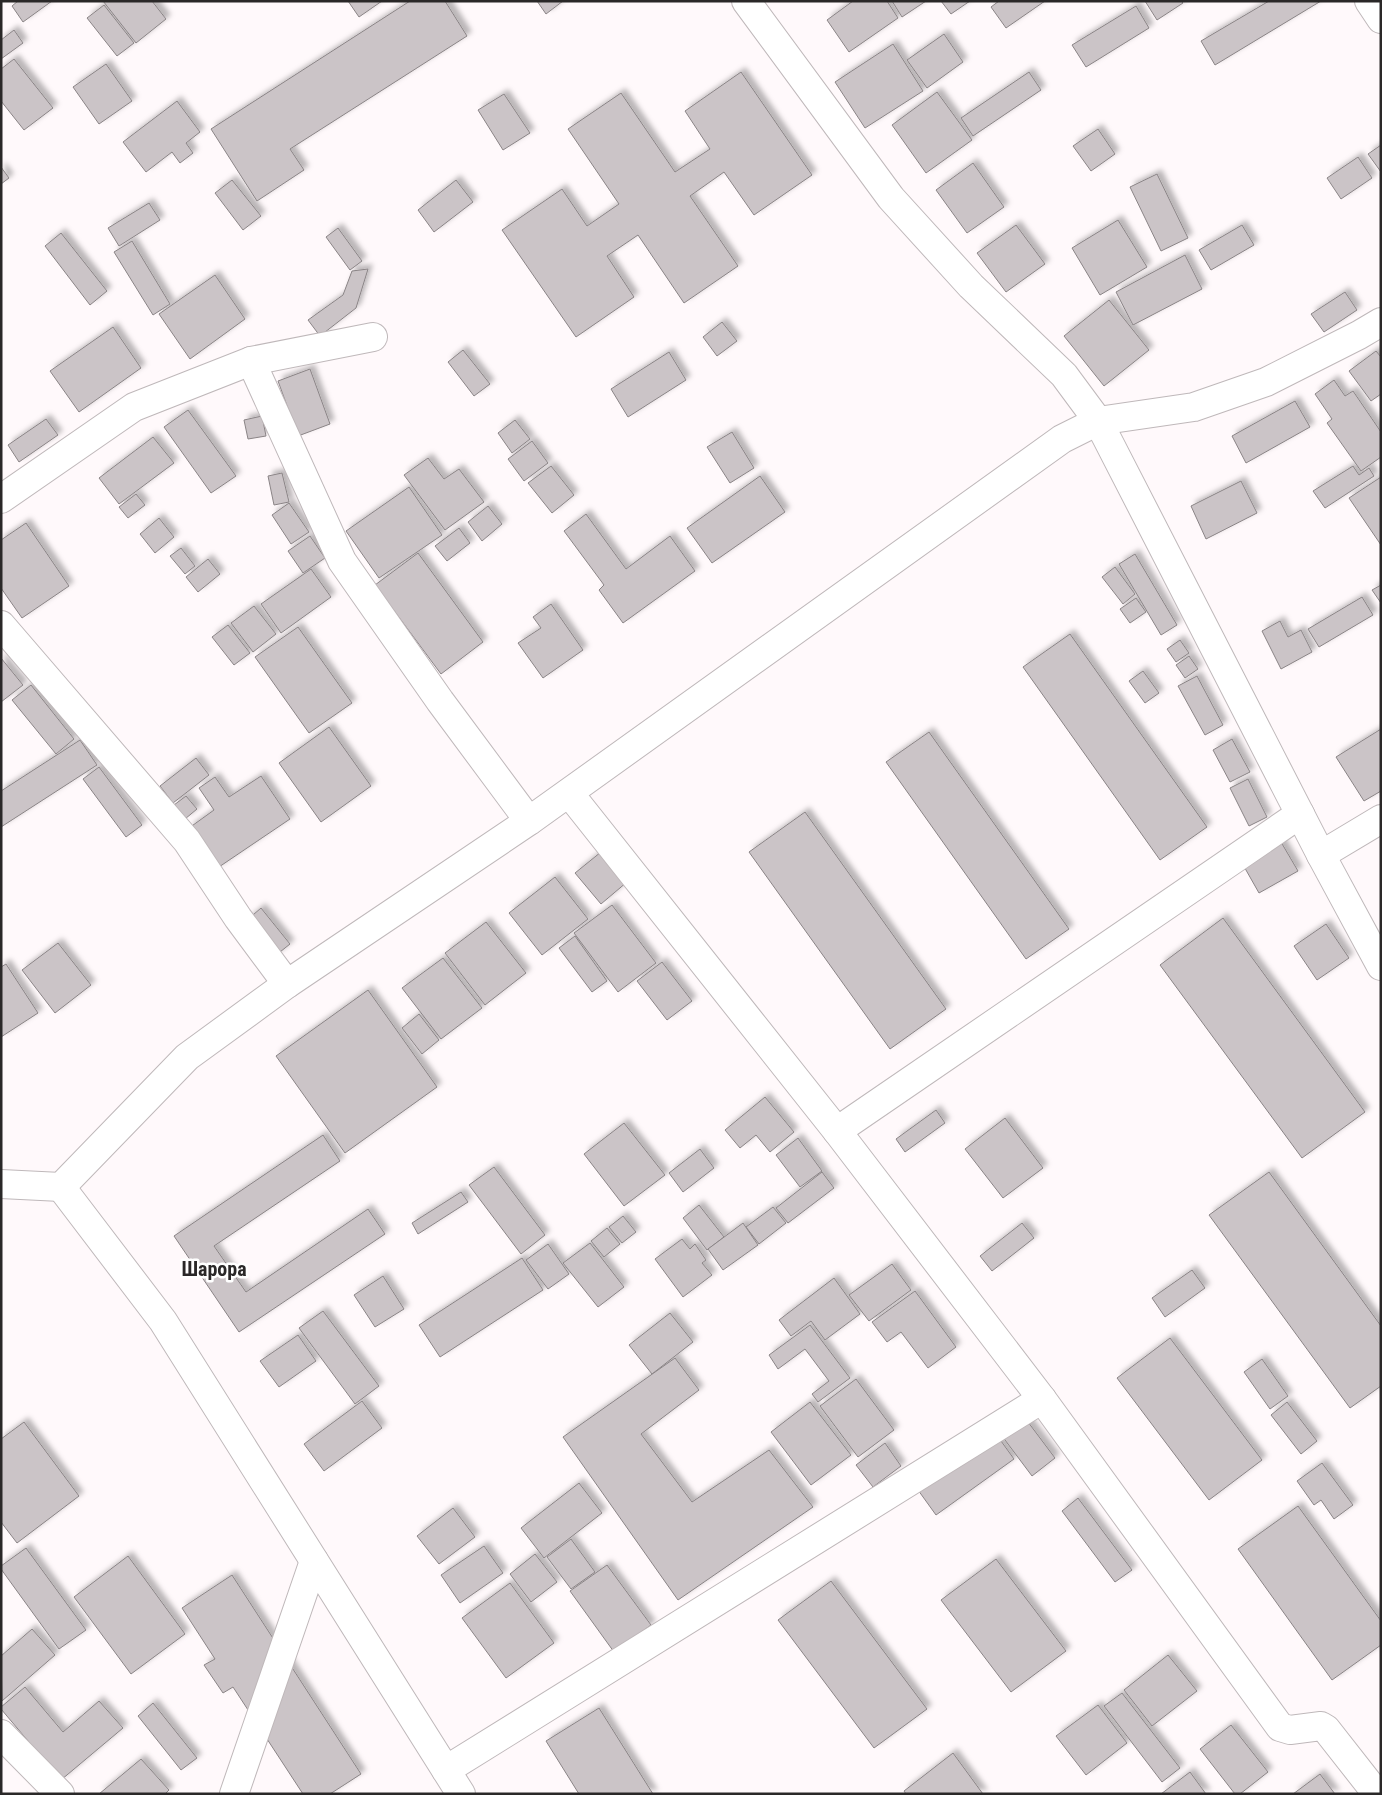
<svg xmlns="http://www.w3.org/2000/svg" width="1382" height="1795" font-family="'Roboto Condensed',sans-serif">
  <defs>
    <filter id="shadow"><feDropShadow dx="4.5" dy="-4.5" stdDeviation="2.5" flood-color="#0004"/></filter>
  </defs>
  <rect width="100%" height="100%" fill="#fff9fb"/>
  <g fill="#cbc4c7" stroke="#8a8486" filter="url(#shadow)">
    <path d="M 18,1 L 52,1 L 23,22 L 12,6 Z"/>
    <path d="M 103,1 L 152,1 L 166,19 L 136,43 Z"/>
    <path d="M 348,1 L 382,1 L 359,17 Z"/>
    <path d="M 410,1 L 445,1 L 467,36 L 290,149 L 304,170 L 257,201 L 211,129 Z"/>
    <path d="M 537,1 L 563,1 L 546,14 Z"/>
    <path d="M 853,1 L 887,1 L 898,18 L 849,52 L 827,20 Z"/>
    <path d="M 892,1 L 926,1 L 902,17 Z"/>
    <path d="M 941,1 L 970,1 L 951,14 Z"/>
    <path d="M 999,1 L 1045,1 L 1006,28 L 991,7 Z"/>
    <path d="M 1145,1 L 1181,1 L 1183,3 L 1157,20 Z"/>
    <path d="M 1269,1 L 1321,1 L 1215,65 L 1201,41 Z"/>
    <path d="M 104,5 L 134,43 L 117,56 L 87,18 Z"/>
    <path d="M 1136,6 L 1149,28 L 1086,67 L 1072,45 Z"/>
    <path d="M 14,30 L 23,43 L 1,59 L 1,40 Z"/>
    <path d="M 944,34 L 963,62 L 927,88 L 907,60 Z"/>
    <path d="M 893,44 L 923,91 L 865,128 L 835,82 Z"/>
    <path d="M 14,59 L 53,108 L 24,130 L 1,101 L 1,69 Z"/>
    <path d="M 106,64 L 132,101 L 99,124 L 73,87 Z"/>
    <path d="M 741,72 L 812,175 L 754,215 L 724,172 L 690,196 L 738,266 L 684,303 L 638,235 L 607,256 L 634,297 L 576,337 L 502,230 L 562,189 L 587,226 L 619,204 L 568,129 L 621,93 L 675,172 L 710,149 L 685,111 Z"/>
    <path d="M 1029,72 L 1041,90 L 973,136 L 961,118 Z"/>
    <path d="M 937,92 L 972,140 L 926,173 L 892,125 Z"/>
    <path d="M 504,94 L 530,133 L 503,150 L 478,110 Z"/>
    <path d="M 177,101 L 200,132 L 186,143 L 193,153 L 180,163 L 172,152 L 146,172 L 123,142 Z"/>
    <path d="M 1098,129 L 1115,154 L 1091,171 L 1073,146 Z"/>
    <path d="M 1381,145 L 1381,172 L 1368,154 Z"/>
    <path d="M 1358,157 L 1372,178 L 1341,199 L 1327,178 Z"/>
    <path d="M 973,163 L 1004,207 L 967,233 L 936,190 Z"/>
    <path d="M 1,167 L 9,178 L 1,184 Z"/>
    <path d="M 1157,174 L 1188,238 L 1161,251 L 1130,187 Z"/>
    <path d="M 232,180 L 261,216 L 243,230 L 215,193 Z"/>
    <path d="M 456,180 L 473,202 L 434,232 L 418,210 Z"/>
    <path d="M 149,203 L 160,220 L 119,246 L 108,228 Z"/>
    <path d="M 1118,220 L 1147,267 L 1100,295 L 1072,248 Z"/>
    <path d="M 1016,225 L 1045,264 L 1006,292 L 977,253 Z"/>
    <path d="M 1242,225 L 1254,245 L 1211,270 L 1199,250 Z"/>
    <path d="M 338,228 L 362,261 L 350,270 L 326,237 Z"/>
    <path d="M 61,233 L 107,291 L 90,305 L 45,246 Z"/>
    <path d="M 132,241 L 170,304 L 153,315 L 114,252 Z"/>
    <path d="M 1185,255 L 1202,289 L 1133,325 L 1116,292 Z"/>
    <path d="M 368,269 L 356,308 L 320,336 L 308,320 L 343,295 L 352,271 Z"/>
    <path d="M 215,275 L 245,319 L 190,359 L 159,314 Z"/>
    <path d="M 1345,292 L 1357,310 L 1324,332 L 1311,314 Z"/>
    <path d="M 1109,300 L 1149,350 L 1104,386 L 1064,336 Z"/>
    <path d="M 722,322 L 737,341 L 717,356 L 703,337 Z"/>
    <path d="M 113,327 L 141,368 L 79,412 L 50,371 Z"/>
    <path d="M 463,350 L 490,384 L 474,396 L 448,362 Z"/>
    <path d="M 1376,351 L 1381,357 L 1381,394 L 1371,401 L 1349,371 Z"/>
    <path d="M 669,352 L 686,380 L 628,417 L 611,389 Z"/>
    <path d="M 310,369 L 330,424 L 298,436 L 278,381 Z"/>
    <path d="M 1334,380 L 1345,396 L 1353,391 L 1381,432 L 1381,457 L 1361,471 L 1327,423 L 1332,419 L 1315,394 Z"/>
    <path d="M 1295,401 L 1310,427 L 1246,463 L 1232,436 Z"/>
    <path d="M 188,410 L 236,476 L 211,493 L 164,427 Z"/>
    <path d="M 262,416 L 266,436 L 248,439 L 244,420 Z"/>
    <path d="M 46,419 L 58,435 L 19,462 L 8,445 Z"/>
    <path d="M 515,420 L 530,439 L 512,453 L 498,433 Z"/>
    <path d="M 732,432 L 754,468 L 730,483 L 707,447 Z"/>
    <path d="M 153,437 L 174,463 L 119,504 L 99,478 Z"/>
    <path d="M 532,441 L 548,463 L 524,481 L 508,459 Z"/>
    <path d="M 428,458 L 444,479 L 459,469 L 484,502 L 445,530 L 404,475 Z"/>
    <path d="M 551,466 L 574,495 L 552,513 L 528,483 Z"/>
    <path d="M 1353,466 L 1359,475 L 1369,468 L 1374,476 L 1325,508 L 1313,491 Z"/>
    <path d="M 282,473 L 289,502 L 274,505 L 268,476 Z"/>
    <path d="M 760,476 L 785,512 L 712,563 L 687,528 Z"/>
    <path d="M 1381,477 L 1381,545 L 1349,498 Z"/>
    <path d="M 1241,481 L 1257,513 L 1206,539 L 1191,506 Z"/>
    <path d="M 409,487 L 442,535 L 379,578 L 346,531 Z"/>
    <path d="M 136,494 L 145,505 L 128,518 L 119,507 Z"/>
    <path d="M 289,503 L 309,532 L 291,544 L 272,515 Z"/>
    <path d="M 488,506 L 502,524 L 482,541 L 468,522 Z"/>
    <path d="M 586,514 L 626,569 L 670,536 L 695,571 L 623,623 L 599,590 L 604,585 L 564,531 Z"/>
    <path d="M 159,518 L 174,537 L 155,553 L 140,534 Z"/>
    <path d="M 26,523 L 69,586 L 22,618 L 1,588 L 1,540 Z"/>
    <path d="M 459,528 L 470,543 L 447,561 L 435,546 Z"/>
    <path d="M 310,536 L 325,558 L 303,573 L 288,551 Z"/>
    <path d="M 181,548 L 195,566 L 185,574 L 170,556 Z"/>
    <path d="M 418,553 L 483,642 L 441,674 L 375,585 Z"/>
    <path d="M 1135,554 L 1177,625 L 1161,635 L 1119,564 Z"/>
    <path d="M 208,559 L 220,574 L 198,592 L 186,577 Z"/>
    <path d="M 1115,567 L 1135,594 L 1123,604 L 1102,577 Z"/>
    <path d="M 311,569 L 331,597 L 281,633 L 261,604 Z"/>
    <path d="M 1381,585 L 1381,603 L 1372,590 Z"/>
    <path d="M 1362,597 L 1373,615 L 1319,647 L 1308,629 Z"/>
    <path d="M 1136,598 L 1146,612 L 1130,623 L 1120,609 Z"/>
    <path d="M 551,604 L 583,650 L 543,678 L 518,643 L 541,628 L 533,617 Z"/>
    <path d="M 254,606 L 276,634 L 253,652 L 231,623 Z"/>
    <path d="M 1280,621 L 1288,637 L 1301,630 L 1312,652 L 1281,669 L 1262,631 Z"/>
    <path d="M 228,625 L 250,653 L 234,665 L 212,637 Z"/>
    <path d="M 298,627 L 352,703 L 309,733 L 255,657 Z"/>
    <path d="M 1070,634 L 1207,827 L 1160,860 L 1023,667 Z"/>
    <path d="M 1180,640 L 1189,653 L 1176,662 L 1167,649 Z"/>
    <path d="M 1189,656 L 1198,669 L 1185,678 L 1176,665 Z"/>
    <path d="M 1,658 L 23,685 L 1,702 Z"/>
    <path d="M 1143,671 L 1159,693 L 1145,703 L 1129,681 Z"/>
    <path d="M 1197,676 L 1223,725 L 1205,735 L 1178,686 Z"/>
    <path d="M 31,685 L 74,739 L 56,754 L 12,700 Z"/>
    <path d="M 329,727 L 371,786 L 321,822 L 279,763 Z"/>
    <path d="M 1381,729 L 1381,791 L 1364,801 L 1336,757 Z"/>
    <path d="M 929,732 L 1069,929 L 1026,959 L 886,762 Z"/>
    <path d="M 1232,739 L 1250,772 L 1230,782 L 1213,750 Z"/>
    <path d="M 80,740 L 97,765 L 1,827 L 1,791 Z"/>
    <path d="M 196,758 L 209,775 L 173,803 L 160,786 Z"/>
    <path d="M 99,767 L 142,825 L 126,837 L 83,779 Z"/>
    <path d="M 261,776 L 290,819 L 216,869 L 189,828 L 214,810 L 199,788 L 215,777 L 229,797 Z"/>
    <path d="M 1248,779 L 1267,817 L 1249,826 L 1230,788 Z"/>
    <path d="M 186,796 L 197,809 L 185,819 L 174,805 Z"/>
    <path d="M 805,812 L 946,1009 L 890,1049 L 749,852 Z"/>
    <path d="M 1281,842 L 1298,871 L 1259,893 L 1242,863 Z"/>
    <path d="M 601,852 L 627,882 L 601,904 L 575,873 Z"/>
    <path d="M 555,877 L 588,919 L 542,955 L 509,913 Z"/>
    <path d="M 612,905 L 656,963 L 618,992 L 574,933 Z"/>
    <path d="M 261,908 L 290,944 L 275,956 L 246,921 Z"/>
    <path d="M 1223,918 L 1365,1112 L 1302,1158 L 1160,965 Z"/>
    <path d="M 486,922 L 526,973 L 485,1005 L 445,953 Z"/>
    <path d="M 1326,924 L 1349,958 L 1317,980 L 1294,946 Z"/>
    <path d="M 575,936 L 607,981 L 592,992 L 559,948 Z"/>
    <path d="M 58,943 L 91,985 L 55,1013 L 22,970 Z"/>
    <path d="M 443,958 L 482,1008 L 441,1039 L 402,988 Z"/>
    <path d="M 662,962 L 692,1001 L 667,1020 L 637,981 Z"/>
    <path d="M 6,964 L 38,1013 L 1,1037 L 1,967 Z"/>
    <path d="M 368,990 L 437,1087 L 345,1153 L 276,1056 Z"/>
    <path d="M 419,1014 L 439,1040 L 422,1054 L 402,1028 Z"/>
    <path d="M 765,1097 L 794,1132 L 770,1152 L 756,1135 L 740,1148 L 725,1130 Z"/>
    <path d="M 936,1110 L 945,1123 L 905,1152 L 896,1139 Z"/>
    <path d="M 1005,1118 L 1043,1168 L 1003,1198 L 965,1149 Z"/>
    <path d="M 624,1123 L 665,1175 L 624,1206 L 584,1154 Z"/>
    <path d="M 323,1135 L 340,1161 L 214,1246 L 246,1292 L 368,1209 L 385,1234 L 239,1332 L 174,1236 Z"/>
    <path d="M 798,1138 L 822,1171 L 800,1187 L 776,1155 Z"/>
    <path d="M 700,1149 L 714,1168 L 683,1192 L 669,1173 Z"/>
    <path d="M 494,1167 L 545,1235 L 521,1254 L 469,1185 Z"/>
    <path d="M 822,1172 L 834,1188 L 788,1223 L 776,1208 Z"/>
    <path d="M 1269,1172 L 1381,1326 L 1381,1386 L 1350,1408 L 1209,1215 Z"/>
    <path d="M 461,1192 L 468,1202 L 418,1234 L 412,1223 Z"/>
    <path d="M 699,1205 L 724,1237 L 707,1250 L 683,1218 Z"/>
    <path d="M 773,1207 L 786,1223 L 759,1244 L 746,1227 Z"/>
    <path d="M 623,1216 L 636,1232 L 622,1243 L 609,1227 Z"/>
    <path d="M 743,1223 L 758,1245 L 723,1270 L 708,1249 Z"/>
    <path d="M 1022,1223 L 1034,1238 L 992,1271 L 980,1256 Z"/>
    <path d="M 607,1228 L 620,1244 L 604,1257 L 591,1241 Z"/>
    <path d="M 682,1239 L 690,1249 L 695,1244 L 706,1260 L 702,1263 L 712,1275 L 683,1297 L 655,1259 Z"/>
    <path d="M 590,1243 L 624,1287 L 598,1307 L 563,1263 Z"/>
    <path d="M 548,1244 L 569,1274 L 548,1289 L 526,1260 Z"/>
    <path d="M 522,1258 L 543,1290 L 440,1357 L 419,1325 Z"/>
    <path d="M 892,1264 L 911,1290 L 869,1321 L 849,1295 Z"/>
    <path d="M 1192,1270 L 1205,1288 L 1165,1317 L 1152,1298 Z"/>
    <path d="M 383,1276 L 404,1309 L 375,1327 L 354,1295 Z"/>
    <path d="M 834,1278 L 860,1314 L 825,1340 L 811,1321 L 791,1336 L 779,1320 Z"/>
    <path d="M 915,1291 L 956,1347 L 928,1368 L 901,1332 L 887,1342 L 872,1322 Z"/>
    <path d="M 323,1311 L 379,1386 L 355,1404 L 299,1328 Z"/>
    <path d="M 670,1313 L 693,1342 L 652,1374 L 629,1345 Z"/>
    <path d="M 810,1325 L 850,1378 L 818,1402 L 812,1394 L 829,1381 L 805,1349 L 778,1369 L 769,1355 Z"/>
    <path d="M 298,1335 L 316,1361 L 279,1387 L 260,1361 Z"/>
    <path d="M 1170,1338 L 1262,1460 L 1209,1500 L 1117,1378 Z"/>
    <path d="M 675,1358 L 699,1390 L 641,1434 L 692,1502 L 769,1450 L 813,1507 L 678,1600 L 563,1437 Z"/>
    <path d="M 1262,1359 L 1288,1396 L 1270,1409 L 1244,1372 Z"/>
    <path d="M 856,1379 L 894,1430 L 858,1457 L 820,1406 Z"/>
    <path d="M 362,1401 L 382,1428 L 324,1471 L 304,1444 Z"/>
    <path d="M 810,1402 L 851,1455 L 811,1485 L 771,1432 Z"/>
    <path d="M 1287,1402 L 1317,1441 L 1301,1454 L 1271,1415 Z"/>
    <path d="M 1025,1418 L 1055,1458 L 1032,1476 L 1002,1436 Z"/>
    <path d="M 24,1422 L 79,1496 L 17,1543 L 1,1522 L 1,1439 Z"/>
    <path d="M 996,1434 L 1014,1459 L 936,1515 L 918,1490 Z"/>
    <path d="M 885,1443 L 901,1466 L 873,1487 L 856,1465 Z"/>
    <path d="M 1322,1463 L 1353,1505 L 1334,1519 L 1321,1500 L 1314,1505 L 1297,1481 Z"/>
    <path d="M 579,1483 L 602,1513 L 544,1558 L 521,1528 Z"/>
    <path d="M 1078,1498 L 1132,1570 L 1115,1582 L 1062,1511 Z"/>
    <path d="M 1298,1506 L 1381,1621 L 1381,1645 L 1332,1680 L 1238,1549 Z"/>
    <path d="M 453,1508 L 475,1537 L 439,1564 L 417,1536 Z"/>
    <path d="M 571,1539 L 595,1572 L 571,1589 L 547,1557 Z"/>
    <path d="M 484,1546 L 503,1573 L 460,1603 L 441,1575 Z"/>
    <path d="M 26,1548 L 86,1630 L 59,1649 L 1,1569 L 1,1566 Z"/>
    <path d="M 535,1554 L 557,1582 L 531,1602 L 510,1574 Z"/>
    <path d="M 128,1556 L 185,1634 L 131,1674 L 74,1597 Z"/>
    <path d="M 996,1559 L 1066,1651 L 1011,1692 L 941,1600 Z"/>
    <path d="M 607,1565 L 651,1625 L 614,1652 L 570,1591 Z"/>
    <path d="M 232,1575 L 361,1774 L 330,1794 L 303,1794 L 233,1687 L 223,1693 L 204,1665 L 215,1659 L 182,1608 Z"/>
    <path d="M 831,1581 L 927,1709 L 874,1748 L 778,1620 Z"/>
    <path d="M 510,1583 L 554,1643 L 506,1678 L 462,1618 Z"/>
    <path d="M 32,1629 L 55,1655 L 2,1701 L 1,1656 Z"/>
    <path d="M 1168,1655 L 1197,1691 L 1152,1726 L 1124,1690 Z"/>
    <path d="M 25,1687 L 63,1732 L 99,1701 L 123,1728 L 61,1780 L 1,1709 L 1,1707 Z"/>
    <path d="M 1122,1693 L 1180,1768 L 1162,1782 L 1104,1706 Z"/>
    <path d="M 153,1703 L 197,1758 L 181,1770 L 138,1716 Z"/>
    <path d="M 1098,1705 L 1127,1743 L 1086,1775 L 1056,1736 Z"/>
    <path d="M 599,1708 L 653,1794 L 579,1794 L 546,1741 Z"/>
    <path d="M 1231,1725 L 1268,1772 L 1240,1794 L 1235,1794 L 1200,1749 Z"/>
    <path d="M 953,1753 L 983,1794 L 906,1794 L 904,1791 Z"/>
    <path d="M 141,1759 L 169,1790 L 165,1794 L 99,1794 Z"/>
    <path d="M 1190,1772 L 1206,1794 L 1161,1794 Z"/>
    <path d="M 1320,1774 L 1335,1794 L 1293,1794 Z"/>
  </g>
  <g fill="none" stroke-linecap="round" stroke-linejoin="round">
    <g stroke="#bfb8ba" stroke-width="30">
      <g id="street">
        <path d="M 746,1 L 891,198 L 971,286 L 1064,375 L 1098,421 L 1321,855 L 1381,966"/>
        <path d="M 1369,1 L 1381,19"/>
        <path d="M 251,361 L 342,561 L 440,701 L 529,821"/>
        <path d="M 1,499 L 134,407 L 251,361 L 373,337"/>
        <path d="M 1,625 L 187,841 L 238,918 L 287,984"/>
        <path d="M 569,793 L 837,1131 L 1042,1399 L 1280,1727 L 1290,1730 L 1321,1726 L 1326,1729 L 1377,1794"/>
        <path d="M 1321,855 L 1381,819"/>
        <path d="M 837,1131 L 1300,814"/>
        <path d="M 1,1734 L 60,1794"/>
        <path d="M 446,1770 L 1042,1399"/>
        <path d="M 234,1794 L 314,1561"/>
      </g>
    </g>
    <g stroke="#bfb8ba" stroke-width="30">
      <g id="secondary">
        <path d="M 1,1184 L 61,1187 L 187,1057 L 287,984 L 529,821 L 1062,439 L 1098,421 L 1194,407 L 1266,382 L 1359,335 L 1381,322"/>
        <path d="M 61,1187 L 163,1321 L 461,1794"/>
      </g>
    </g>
    <use href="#street" stroke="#fff" stroke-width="28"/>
    <use href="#secondary" stroke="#fff" stroke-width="28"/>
  </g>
  <g text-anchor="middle" stroke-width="5" stroke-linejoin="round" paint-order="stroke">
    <g font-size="20" font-weight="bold" fill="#2a2828" stroke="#fff">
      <text x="214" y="1276">Шарора</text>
    </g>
  </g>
  <rect width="1382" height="1795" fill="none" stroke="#2a2828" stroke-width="5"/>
</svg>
